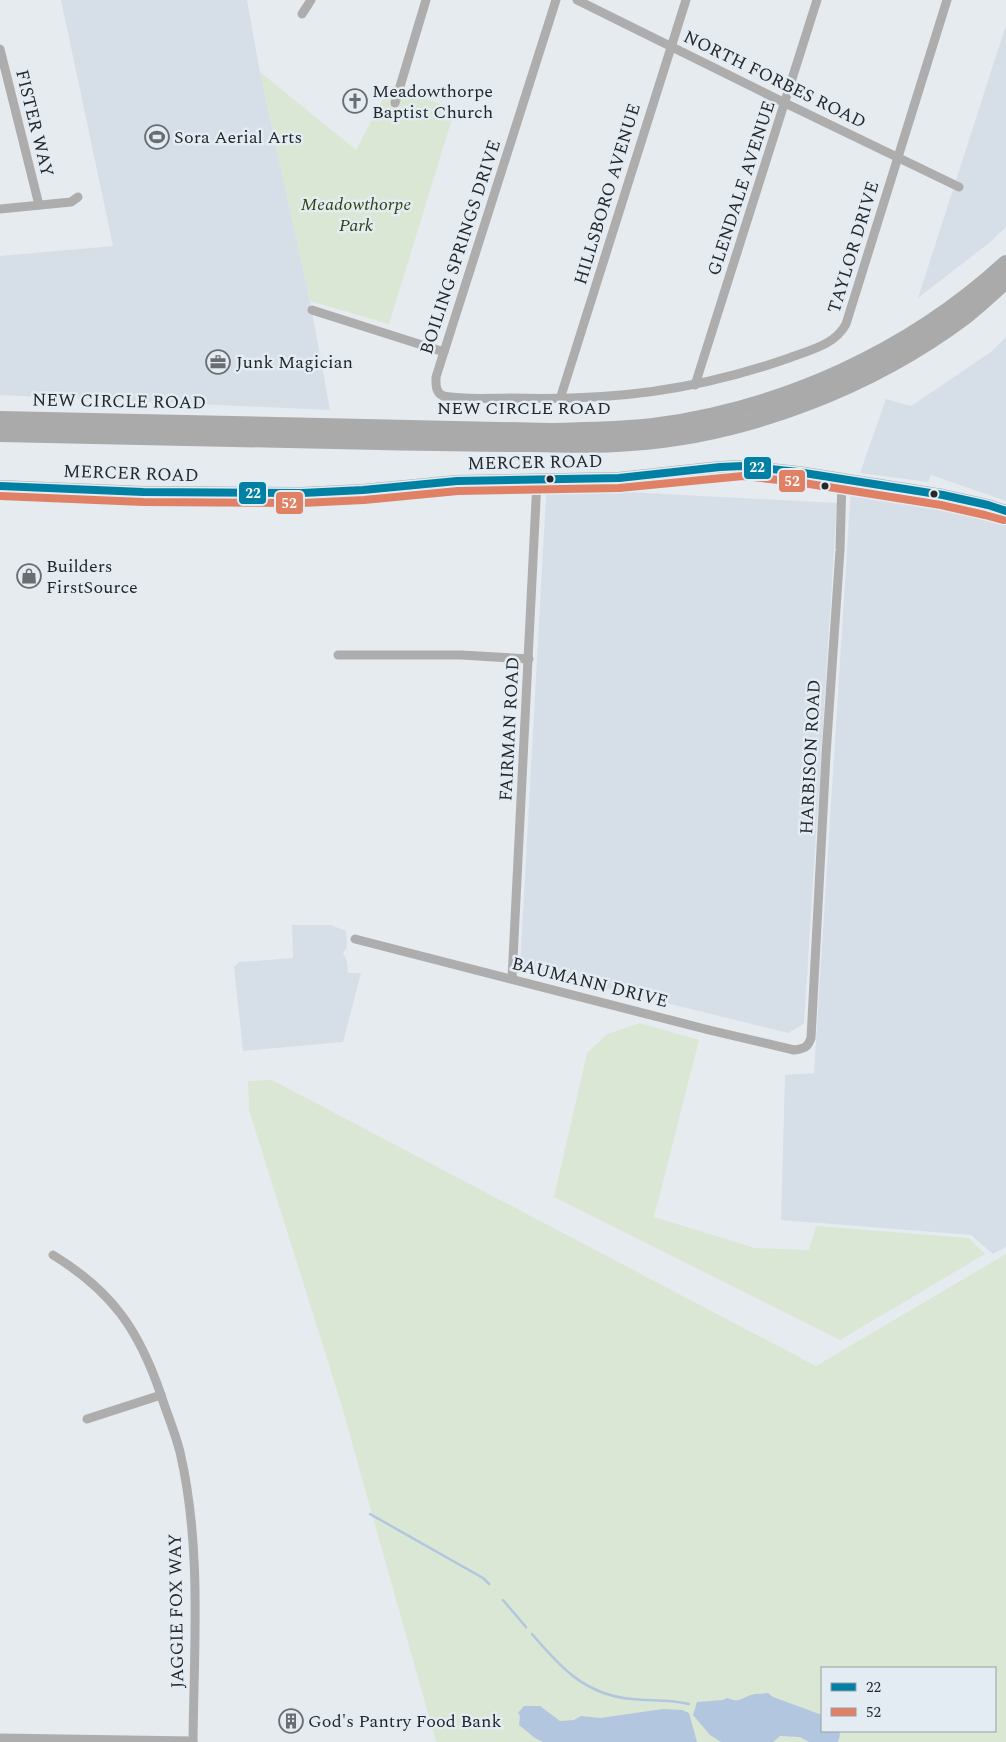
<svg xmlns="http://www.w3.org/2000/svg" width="1006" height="1742" font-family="Spectral,serif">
  <rect width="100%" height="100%" fill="#e6ebf0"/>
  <g fill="#d6dfe8">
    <path d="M 61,0 L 247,0 L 260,72 L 310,301 L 330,410 L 0,395 L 0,256 L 113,246 Z"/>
    <path d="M 1006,25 L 1006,227 L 989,243 L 918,298 Z"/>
    <path d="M 1006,337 L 1006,501 L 931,475 L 928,482 L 860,473 L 886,399 L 911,406 L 991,352 Z"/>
    <path d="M 851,487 L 948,501 L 1006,521 L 1006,1247 L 993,1254 L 971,1235 L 781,1220 L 785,1075 L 814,1073 Z"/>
    <path d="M 551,488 L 837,503 L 804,1024 L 788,1033 L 520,967 L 546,496 Z"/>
    <path d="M 292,925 L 331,925 L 346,931 L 347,948 L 343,952 L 347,962 L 348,973 L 361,973 L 343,1042 L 243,1051 L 234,967 L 239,962 L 293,958 Z"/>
  </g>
  <g fill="#dae7d4" fill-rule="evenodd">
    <path d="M 260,72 L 356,150 L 390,86 L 455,109 L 389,324 L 310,301 Z"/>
    <path d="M 640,1023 L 699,1040 L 654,1217 L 755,1248 L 809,1250 L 816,1226 L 969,1238 L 985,1254 L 840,1340 L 554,1197 L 587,1053 L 607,1034 Z"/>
    <path d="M 272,1080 L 816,1366 L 1006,1254 L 1006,1742 L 436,1742 L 340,1400 L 249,1110 L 248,1081 ZM 822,1668 L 995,1668 L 995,1731 L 822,1731 Z"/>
  </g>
  <g fill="#b2c6df">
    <path d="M 768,1693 L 773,1697 L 822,1715 L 822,1731 L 839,1731 L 840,1735 L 838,1742 L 809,1742 L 800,1737 L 780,1736 L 773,1742 L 721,1742 L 710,1735 L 693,1715 L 697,1702 L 723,1700 L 727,1698 C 740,1703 739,1699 751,1695 C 756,1693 763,1694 768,1693 Z"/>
    <path d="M 524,1706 L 540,1706 L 560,1721 L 574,1720 L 581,1716 L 600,1718 L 663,1709 L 682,1710 L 689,1713 L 697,1742 L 543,1742 L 535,1738 L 519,1725 L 520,1716 L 518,1713 Z"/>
  </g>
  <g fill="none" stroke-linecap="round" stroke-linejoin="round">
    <g stroke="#b2c6df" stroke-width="2.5">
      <path d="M 370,1514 L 483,1578 L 489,1584"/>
      <path d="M 503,1600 L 526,1627"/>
      <path d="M 532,1634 C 560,1667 585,1695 632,1699 C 650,1701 671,1699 689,1704"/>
    </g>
    <g stroke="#aeadad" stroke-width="9">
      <path d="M 556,0 L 436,377 C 436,384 435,392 443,396 C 465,400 489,398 511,398 C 611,401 695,391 789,358 C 810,350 835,345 846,324 L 947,0"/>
      <path d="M 577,0 L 785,103 L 959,187"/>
      <path d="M 302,14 L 311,0"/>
      <path d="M 0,49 L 39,205"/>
      <path d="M 395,103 L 426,0"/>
      <path d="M 0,209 L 71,202 L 78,197"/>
      <path d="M 312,310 L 444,352"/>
      <path d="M 695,385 L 817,0"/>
      <path d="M 560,399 L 686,0"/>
      <path d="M 338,655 L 461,655 L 529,659"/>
      <path d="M 355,939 L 709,1030 L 794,1050 C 804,1049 808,1047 811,1038 L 826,755 L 840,550 L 842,479"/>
      <path d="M 512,979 L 537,480"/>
      <path d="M 53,1255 C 112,1291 139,1330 161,1395 C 167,1414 175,1432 180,1452 C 202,1547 194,1645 193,1742"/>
      <path d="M 87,1419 L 161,1395"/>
      <path d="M 0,1738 L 193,1741"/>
    </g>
    <path stroke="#acacad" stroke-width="12" d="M 0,486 L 143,492 L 302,493 L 363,490 L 457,481 L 619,478 L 720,467 L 743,466 L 798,472 L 943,495 L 988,505 L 1006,511"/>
    <g stroke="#aaaaab" stroke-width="16">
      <path d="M 0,419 L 550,431 C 584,430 619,430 653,426 C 783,409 909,352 1006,263"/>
      <path d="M 0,434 C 126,436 252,440 379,442 C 429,443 480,444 531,444 C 564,445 598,446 631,443 C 748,435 873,386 966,316 C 980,305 993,293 1006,281"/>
    </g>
    <g stroke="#e3ecf3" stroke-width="11">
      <path id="bus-1" d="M 0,486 L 143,492 L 302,493 L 363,490 L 457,481 L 619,478 L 720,467 L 743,466 L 798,472 L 943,495 L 988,505 L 1006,511"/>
    </g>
    <g stroke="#e3ecf3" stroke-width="11">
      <path id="bus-2" d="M 0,496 L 143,502 L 302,503 L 364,500 L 458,491 L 619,488 L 743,476 L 797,482 L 941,505 L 985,515 L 1003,520"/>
    </g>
    <use href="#bus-1" stroke="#0081a4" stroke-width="8"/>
    <use href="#bus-2" stroke="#e08166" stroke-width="8"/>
  </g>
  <defs>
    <g id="church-ring" transform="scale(1.25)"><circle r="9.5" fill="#e3ecf3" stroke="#696c70" stroke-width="1.5"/><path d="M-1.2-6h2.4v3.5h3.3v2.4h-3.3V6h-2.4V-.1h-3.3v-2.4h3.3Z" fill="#696c70"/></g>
    <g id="stadium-ring" transform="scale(1.25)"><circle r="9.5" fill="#e3ecf3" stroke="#696c70" stroke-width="1.5"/><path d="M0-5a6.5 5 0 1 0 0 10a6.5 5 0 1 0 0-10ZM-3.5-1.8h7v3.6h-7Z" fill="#696c70"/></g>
    <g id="office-ring" transform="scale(1.25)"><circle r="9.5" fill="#e3ecf3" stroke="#696c70" stroke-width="1.5"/><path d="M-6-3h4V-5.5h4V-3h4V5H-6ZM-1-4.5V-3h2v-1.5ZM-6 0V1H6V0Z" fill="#696c70"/></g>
    <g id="shop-ring" transform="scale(1.25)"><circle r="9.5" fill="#e3ecf3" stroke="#696c70" stroke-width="1.5"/><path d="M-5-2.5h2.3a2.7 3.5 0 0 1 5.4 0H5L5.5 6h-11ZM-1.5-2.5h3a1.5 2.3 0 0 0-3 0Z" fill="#696c70"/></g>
    <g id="building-ring" transform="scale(1.25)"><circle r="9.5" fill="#e3ecf3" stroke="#696c70" stroke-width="1.5"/><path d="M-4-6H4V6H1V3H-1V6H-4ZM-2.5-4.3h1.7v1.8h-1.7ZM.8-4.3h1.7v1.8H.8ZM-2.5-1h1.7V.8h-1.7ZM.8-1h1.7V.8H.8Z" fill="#696c70"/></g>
  </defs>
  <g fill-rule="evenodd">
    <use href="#church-ring" x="355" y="101"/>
    <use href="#stadium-ring" x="157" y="137"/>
    <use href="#office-ring" x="218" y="362"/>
    <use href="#shop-ring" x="29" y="576"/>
    <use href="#building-ring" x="291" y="1721"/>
  </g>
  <g fill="#25282b" stroke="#e3ecf3" stroke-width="2">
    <circle cx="550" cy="479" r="4.5"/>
    <circle cx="825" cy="486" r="4.5"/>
    <circle cx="934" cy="494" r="4.5"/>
  </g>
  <g text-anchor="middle" stroke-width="5" stroke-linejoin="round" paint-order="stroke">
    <g font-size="18" fill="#25282b" stroke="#e3ecf3">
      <text transform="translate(775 79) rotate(26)" y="6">NORTH FORBES ROAD</text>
      <text transform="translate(35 123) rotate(76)" y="6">FISTER WAY</text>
      <text transform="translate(741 188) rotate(-72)" y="6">GLENDALE AVENUE</text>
      <text transform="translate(607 194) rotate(-73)" y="6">HILLSBORO AVENUE</text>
      <text transform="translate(460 247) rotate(-72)" y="6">BOILING SPRINGS DRIVE</text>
      <text transform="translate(853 247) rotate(-73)" y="6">TAYLOR DRIVE</text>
      <text transform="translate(119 401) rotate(1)" y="6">NEW CIRCLE ROAD</text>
      <text x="524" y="414">NEW CIRCLE ROAD</text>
      <text transform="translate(535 462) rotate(-1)" y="6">MERCER ROAD</text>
      <text transform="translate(131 473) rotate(2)" y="6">MERCER ROAD</text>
      <text transform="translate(509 729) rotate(-87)" y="6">FAIRMAN ROAD</text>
      <text transform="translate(810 757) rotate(-87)" y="6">HARBISON ROAD</text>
      <text transform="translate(590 982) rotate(14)" y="6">BAUMANN DRIVE</text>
      <text transform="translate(176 1611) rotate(-91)" y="6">JAGGIE FOX WAY</text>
    </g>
    <g font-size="18" fill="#25282b" stroke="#e3ecf3" text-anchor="start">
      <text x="372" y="97">Meadowthorpe<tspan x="372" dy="21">Baptist Church</tspan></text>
      <text x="174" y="143">Sora Aerial Arts</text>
      <text x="236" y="368">Junk Magician</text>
      <text x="46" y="572">Builders<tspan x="46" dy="21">FirstSource</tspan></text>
      <text x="308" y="1727">God's Pantry Food Bank</text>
    </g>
    <g font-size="18" font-style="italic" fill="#2d440a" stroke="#e3ecf3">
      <text x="356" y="210">Meadowthorpe<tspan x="356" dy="21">Park</tspan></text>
    </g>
  </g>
  <g stroke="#e3ecf3" stroke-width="2">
    <rect x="743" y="456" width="29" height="24" rx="5" fill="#0081a4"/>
    <rect x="778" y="469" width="28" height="24" rx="5" fill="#e08166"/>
    <rect x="238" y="481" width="29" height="24" rx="5" fill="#0081a4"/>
    <rect x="275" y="491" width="29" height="24" rx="5" fill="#e08166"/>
  </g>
  <g font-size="14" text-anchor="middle" font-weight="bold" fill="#fff">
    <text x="757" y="472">22</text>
    <text x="792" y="486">52</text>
    <text x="253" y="498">22</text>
    <text x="289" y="508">52</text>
  </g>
  <rect x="821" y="1667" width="175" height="65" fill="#e3ecf3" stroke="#979ea3"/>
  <rect x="831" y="1683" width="25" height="8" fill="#0081a4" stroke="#979ea3"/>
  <text x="866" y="1692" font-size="15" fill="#25282b">22</text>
  <rect x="831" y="1708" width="25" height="8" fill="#e08166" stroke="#979ea3"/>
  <text x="866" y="1717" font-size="15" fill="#25282b">52</text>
</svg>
